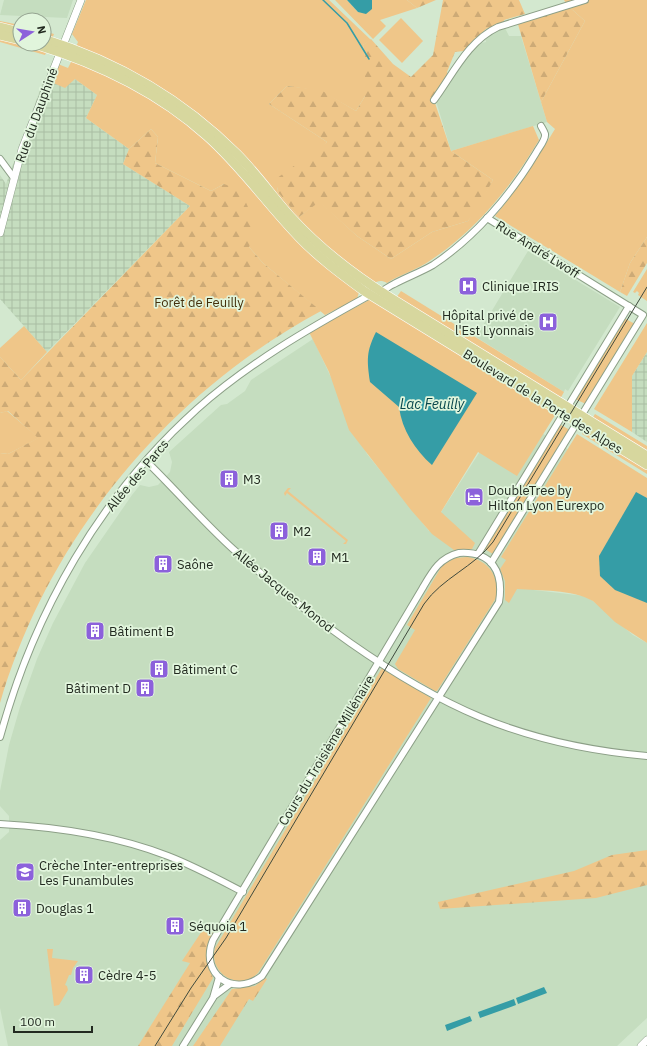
<svg xmlns="http://www.w3.org/2000/svg" width="647" height="1046" font-family="'IBM Plex Sans',sans-serif">
  <defs>
    <pattern id="industrial-grid" width="8" height="8" patternUnits="userSpaceOnUse"><rect width="8" height="8" fill="#c5ddbf"/><path d="M0 4h8M4 0v8" fill="none" stroke="#a9bea4"/></pattern>
    <pattern id="forest-firs" width="22" height="20" patternUnits="userSpaceOnUse"><rect width="22" height="20" fill="#efc689"/><path d="M5 1l3.5 6h-7zM16 11l3.5 6h-7z" fill="#cdaa76"/></pattern>
  </defs>
  <rect width="100%" height="100%" fill="#d3e8cf"/>
  <g fill="#c5ddbf">
    <path d="M 4,0 L 73,0 L 67,18 L 0,15 Z"/>
    <path d="M 501,28 L 505,28 L 509,36 L 521,36 L 547,122 L 451,151 L 436,101 L 441,98 L 441,96 L 478,41 L 481,43 L 486,42 L 485,37 Z"/>
    <path d="M 528,251 L 620,307 L 568,391 L 565,389 L 564,392 L 476,337 Z"/>
    <path d="M 313,339 L 367,454 L 429,531 L 506,411 L 605,472 L 534,590 L 585,596 L 593,601 L 633,635 L 647,643 L 647,1018 L 617,1046 L 8,1046 L 0,1008 L 0,840 L 9,832 L 9,816 L 0,806 L 0,791 L 9,745 L 20,707 L 37,659 L 53,623 L 85,563 L 132,495 L 140,485 L 149,487 L 158,485 L 170,472 L 172,462 L 169,452 L 221,405 L 227,404 L 245,391 L 251,380 Z"/>
  </g>
  <g fill="url(#industrial-grid)">
    <path d="M 44,79 L 51,82 L 75,79 L 97,95 L 86,118 L 129,149 L 123,164 L 190,206 L 47,352 L 0,299 L 0,175 L 6,184 Z"/>
    <path d="M 647,352 L 647,442 L 632,432 L 632,376 Z"/>
  </g>
  <g fill="#efc689">
    <path d="M 86,0 L 329,0 L 371,40 L 363,45 L 365,55 L 365,96 L 356,111 L 321,91 L 287,86 L 269,104 L 327,142 L 278,187 L 277,191 L 299,217 L 319,201 L 357,236 L 391,259 L 432,232 L 468,221 L 493,180 L 451,151 L 533,126 L 539,140 C 511,187 476,230 431,260 C 417,270 401,274 387,283 C 378,278 374,284 366,288 L 222,147 L 76,47 L 78,42 L 72,34 Z"/>
    <path d="M 335,0 L 347,0 L 358,12 L 372,9 L 372,0 L 407,0 L 417,8 L 380,20 L 386,26 L 373,39 Z"/>
    <path d="M 564,0 L 647,0 L 647,237 L 630,263 L 620,292 L 495,216 C 518,188 537,159 555,129 L 547,122 L 541,102 L 585,21 L 567,5 Z"/>
    <path d="M 401,18 L 423,41 L 402,63 L 379,40 Z"/>
    <path d="M 0,21 L 20,25 L 20,44 L 44,44 L 44,31 L 54,34 L 45,55 L 0,42 Z"/>
    <path d="M 72,60 C 120,79 162,104 203,136 L 359,292 L 357,299 L 325,315 L 263,263 L 249,247 L 224,184 L 211,191 L 155,163 L 158,137 L 151,129 L 129,149 L 86,118 L 97,95 L 75,79 L 65,88 L 51,82 L 58,64 L 68,68 Z"/>
    <path d="M 647,269 L 647,301 L 638,295 L 639,293 L 637,291 L 635,293 L 633,292 Z"/>
    <path d="M 401,291 L 564,392 L 560,399 L 396,298 Z"/>
    <path d="M 371,299 L 557,412 L 517,476 L 478,452 L 441,512 L 475,543 L 472,549 L 454,550 L 432,534 L 411,510 L 349,430 L 329,372 L 309,332 Z"/>
    <path d="M 624,318 L 635,324 L 586,404 L 575,399 Z"/>
    <path d="M 647,323 L 647,352 L 632,376 L 632,432 L 594,409 Z"/>
    <path d="M 24,326 L 47,352 L 21,380 L 0,357 L 0,348 Z"/>
    <path d="M 7,411 L 39,438 L 8,454 L 0,453 L 0,413 Z"/>
    <path d="M 595,414 L 647,446 L 647,450 L 592,419 Z"/>
    <path d="M 559,424 L 570,430 L 493,554 L 483,548 Z"/>
    <path d="M 585,430 L 647,468 L 647,474 L 582,434 Z"/>
    <path d="M 577,434 L 647,478 L 647,643 L 615,622 L 593,601 C 571,589 541,591 517,589 L 509,603 L 505,600 L 505,581 L 500,569 L 506,560 L 501,557 Z"/>
    <path d="M 288,488 L 291,488 L 288,491 L 348,540 L 346,544 L 343,544 L 346,541 L 287,493 L 285,496 L 284,493 Z"/>
    <path d="M 467,557 C 489,560 500,577 496,598 L 437,691 L 435,691 L 398,669 L 395,664 L 415,630 L 407,625 L 443,564 L 456,558 Z"/>
    <path d="M 382,668 L 431,698 L 258,973 C 240,992 208,974 215,948 Z"/>
    <path d="M 47,949 L 53,949 L 52,958 L 78,961 L 73,968 L 71,975 L 69,975 L 65,985 L 67,986 L 68,990 L 59,1005 L 54,1006 Z"/>
  </g>
  <g fill="url(#forest-firs)">
    <path d="M 407,0 L 436,0 L 417,8 Z"/>
    <path d="M 443,0 L 519,0 L 525,14 L 504,20 L 504,22 L 486,29 L 464,51 L 455,52 L 447,72 L 449,76 L 434,100 L 451,151 L 493,180 L 476,211 L 468,221 L 432,232 L 391,259 L 357,236 L 319,202 L 299,217 L 277,191 L 278,187 L 273,181 L 327,142 L 269,104 L 287,86 L 321,90 L 356,111 L 365,96 L 365,55 L 363,45 L 371,39 L 393,64 L 411,77 L 433,55 Z"/>
    <path d="M 567,5 L 585,21 L 541,102 L 517,21 Z"/>
    <path d="M 151,129 L 158,137 L 155,163 L 211,191 L 224,184 L 239,189 C 249,207 259,227 249,247 L 263,263 L 321,311 C 170,392 48,537 0,703 L 0,453 L 8,454 L 38,438 L 8,411 L 0,413 L 0,357 L 21,380 L 190,206 L 123,164 L 129,149 Z"/>
    <path d="M 647,237 L 647,263 L 627,296 L 620,292 L 630,263 Z"/>
    <path d="M 647,850 L 647,885 L 596,898 L 440,909 L 438,902 L 574,871 L 612,855 Z"/>
    <path d="M 208,922 L 213,934 L 206,959 L 213,978 L 172,1046 L 138,1046 L 190,963 L 182,961 Z"/>
    <path d="M 265,978 L 267,979 L 253,1001 L 249,999 L 220,1046 L 193,1046 L 232,989 L 255,986 Z"/>
  </g>
  <g fill="#359da6">
    <path d="M 347,0 L 372,0 L 372,9 L 366,14 L 358,12 Z"/>
    <path d="M 376,332 L 477,393 L 432,465 C 415,450 402,430 399,407 L 370,382 C 367,360 366,352 376,332 Z"/>
    <path d="M 636,492 L 647,498 L 647,603 L 615,590 L 600,576 L 599,556 Z"/>
    <path d="M 544,987 L 547,993 L 518,1004 L 516,998 Z"/>
    <path d="M 514,999 L 516,1005 L 480,1018 L 478,1012 Z"/>
    <path d="M 470,1016 L 472,1021 L 447,1031 L 445,1025 Z"/>
  </g>
  <g fill="none" stroke-linecap="round" stroke-linejoin="round">
    <path stroke="#359da6" stroke-width="1.5" d="M 323,0 L 347,23 L 369,59"/>
    <g stroke="#8c9f87" stroke-width="8">
      <g id="minor">
        <path d="M 434,100 C 453,74 468,41 498,27 L 585,0"/>
        <path d="M 0,159 L 14,178"/>
        <path d="M 487,218 L 643,315 L 491,563"/>
        <path d="M 146,461 C 176,490 203,522 233,549 C 302,611 394,681 480,717 C 533,739 590,751 647,756"/>
        <path d="M 459,553 C 492,551 504,572 499,602 L 262,976 C 233,998 199,974 213,940 L 422,589 C 432,572 439,558 459,553 Z"/>
        <path d="M 478,554 L 629,306"/>
        <path d="M 0,737 C 34,612 100,496 197,409 C 249,363 308,329 368,296 C 372,294 376,294 380,292 C 385,290 389,286 394,284 C 407,277 421,272 433,265 C 474,238 511,195 536,153 C 539,147 546,140 545,134 C 544,131 542,128 541,126"/>
        <path d="M 0,824 C 58,827 114,835 168,856 C 194,866 218,879 243,892"/>
        <path d="M 214,996 L 230,984"/>
        <path d="M 183,1046 L 213,998 L 219,977"/>
      </g>
    </g>
    <g stroke="#8c9f87" stroke-width="8">
      <g id="tertiary">
        <path d="M 0,233 L 22,149 L 81,0"/>
        <path d="M 641,1046 L 647,1040"/>
      </g>
    </g>
    <g stroke="#fff" stroke-width="10">
      <g id="primary">
        <path d="M 0,27 L 20,32"/>
        <path d="M 0,35 L 20,40"/>
        <path d="M 44,39 C 118,62 182,99 237,154 C 256,173 272,196 290,216 C 320,249 354,275 391,298 L 647,456"/>
        <path d="M 34,44 C 97,63 157,91 207,136 C 241,166 267,204 299,237 C 318,257 341,274 364,291 L 647,465"/>
      </g>
    </g>
    <use href="#minor" stroke="#fff" stroke-width="6"/>
    <use href="#tertiary" stroke="#fff" stroke-width="7"/>
    <use href="#primary" stroke="#d7d79e" stroke-width="9"/>
    <path stroke="#3f4a3d" stroke-width="1" d="M 155,1046 L 191,988 L 226,938 L 424,604 C 442,578 474,567 493,542 L 647,287"/>
  </g>
  <defs>
    <g id="hospital-square" transform="scale(1)"><rect x="-9" y="-9" width="18" height="18" rx="4" fill="#8c61db" stroke="#e1f5dc"/><path d="M-5-5h3v3.5h4V-5h3V5h-3V1.5h-4V5h-3Z" fill="#fff"/></g>
    <g id="building-square" transform="scale(1)"><rect x="-9" y="-9" width="18" height="18" rx="4" fill="#8c61db" stroke="#e1f5dc"/><path d="M-4-6H4V6H1V3H-1V6H-4ZM-2.5-4.3h1.7v1.8h-1.7ZM.8-4.3h1.7v1.8H.8ZM-2.5-1h1.7V.8h-1.7ZM.8-1h1.7V.8H.8Z" fill="#fff"/></g>
    <g id="hotel-square" transform="scale(1)"><rect x="-9" y="-9" width="18" height="18" rx="4" fill="#8c61db" stroke="#e1f5dc"/><path d="M-6-4.5h1.5V1H6V5H4.5V3h-9V5H-6ZM-4 0a1.8 1.8 0 1 1 3.6 0ZM.5 0V-2.5h3Q6-2.5 6 0Z" fill="#fff"/></g>
    <g id="school-square" transform="scale(1)"><rect x="-9" y="-9" width="18" height="18" rx="4" fill="#8c61db" stroke="#e1f5dc"/><path d="M0-5L7-2L0 1L-7-2ZM-4 1L0 2.5L4 1V4Q0 6-4 4Z" fill="#fff"/></g>
  </defs>
  <g fill-rule="evenodd">
    <use href="#hospital-square" x="468" y="286"/>
    <use href="#hospital-square" x="548" y="322"/>
    <use href="#building-square" x="229" y="479"/>
    <use href="#hotel-square" x="474" y="497"/>
    <use href="#building-square" x="279" y="531"/>
    <use href="#building-square" x="317" y="557"/>
    <use href="#building-square" x="163" y="564"/>
    <use href="#building-square" x="95" y="631"/>
    <use href="#building-square" x="159" y="669"/>
    <use href="#building-square" x="145" y="688"/>
    <use href="#school-square" x="25" y="872"/>
    <use href="#building-square" x="22" y="908"/>
    <use href="#building-square" x="175" y="926"/>
    <use href="#building-square" x="84" y="975"/>
  </g>
  <g text-anchor="middle" stroke-width="3.5" stroke-linejoin="round" paint-order="stroke">
    <g font-size="13" fill="#222a20" stroke="#e1f5dc">
      <text transform="translate(36 115) rotate(-70)" y="5">Rue du Dauphiné</text>
      <text transform="translate(538 249) rotate(32)" y="5">Rue André Lwoff</text>
      <text transform="translate(543 401) rotate(32)" y="5">Boulevard de la Porte des Alpes</text>
      <text transform="translate(137 475) rotate(-50)" y="5">Allée des Parcs</text>
      <text transform="translate(284 590) rotate(39)" y="5">Allée Jacques Monod</text>
      <text transform="translate(326 750) rotate(-59)" y="5">Cours du Troisième Millénaire</text>
    </g>
    <g font-size="13" fill="#222a20" stroke="#e1f5dc" text-anchor="start">
      <text x="482" y="291">Clinique IRIS</text>
      <text x="534" y="320" text-anchor="end">Hôpital privé de<tspan x="534" dy="15">l'Est Lyonnais</tspan></text>
      <text x="243" y="484">M3</text>
      <text x="488" y="495">DoubleTree by<tspan x="488" dy="15">Hilton Lyon Eurexpo</tspan></text>
      <text x="293" y="536">M2</text>
      <text x="331" y="562">M1</text>
      <text x="177" y="569">Saône</text>
      <text x="109" y="636">Bâtiment B</text>
      <text x="173" y="674">Bâtiment C</text>
      <text x="131" y="693" text-anchor="end">Bâtiment D</text>
      <text x="39" y="870">Crèche Inter-entreprises<tspan x="39" dy="15">Les Funambules</tspan></text>
      <text x="36" y="913">Douglas 1</text>
      <text x="189" y="931">Séquoia 1</text>
      <text x="98" y="980">Cèdre 4-5</text>
    </g>
    <g font-size="13" fill="#45300c" stroke="#e1f5dc">
      <text x="199" y="307">Forêt de Feuilly</text>
    </g>
    <g font-size="14" font-style="italic" fill="#08474c" stroke="#e1f5dc">
      <text x="432" y="409">Lac Feuilly</text>
    </g>
  </g>
  <g transform="translate(32 32) rotate(78)"><circle r="19" fill="#e1f5dc" stroke="#95a491"/>
  <path d="M0-3L7 15L0 10L-7 15Z" fill="#8c61db"/>
  <text y="-6" font-size="11" font-weight="bold" text-anchor="middle" fill="#222a20">N</text>
  </g>
  <path d="M14 1026v6h78v-6" fill="none" stroke="#222a20" stroke-width="2"/>
  <text x="20" y="1026" font-size="12" fill="#222a20" stroke="#e1f5dc" stroke-width="3" paint-order="stroke">100 m</text>
</svg>
